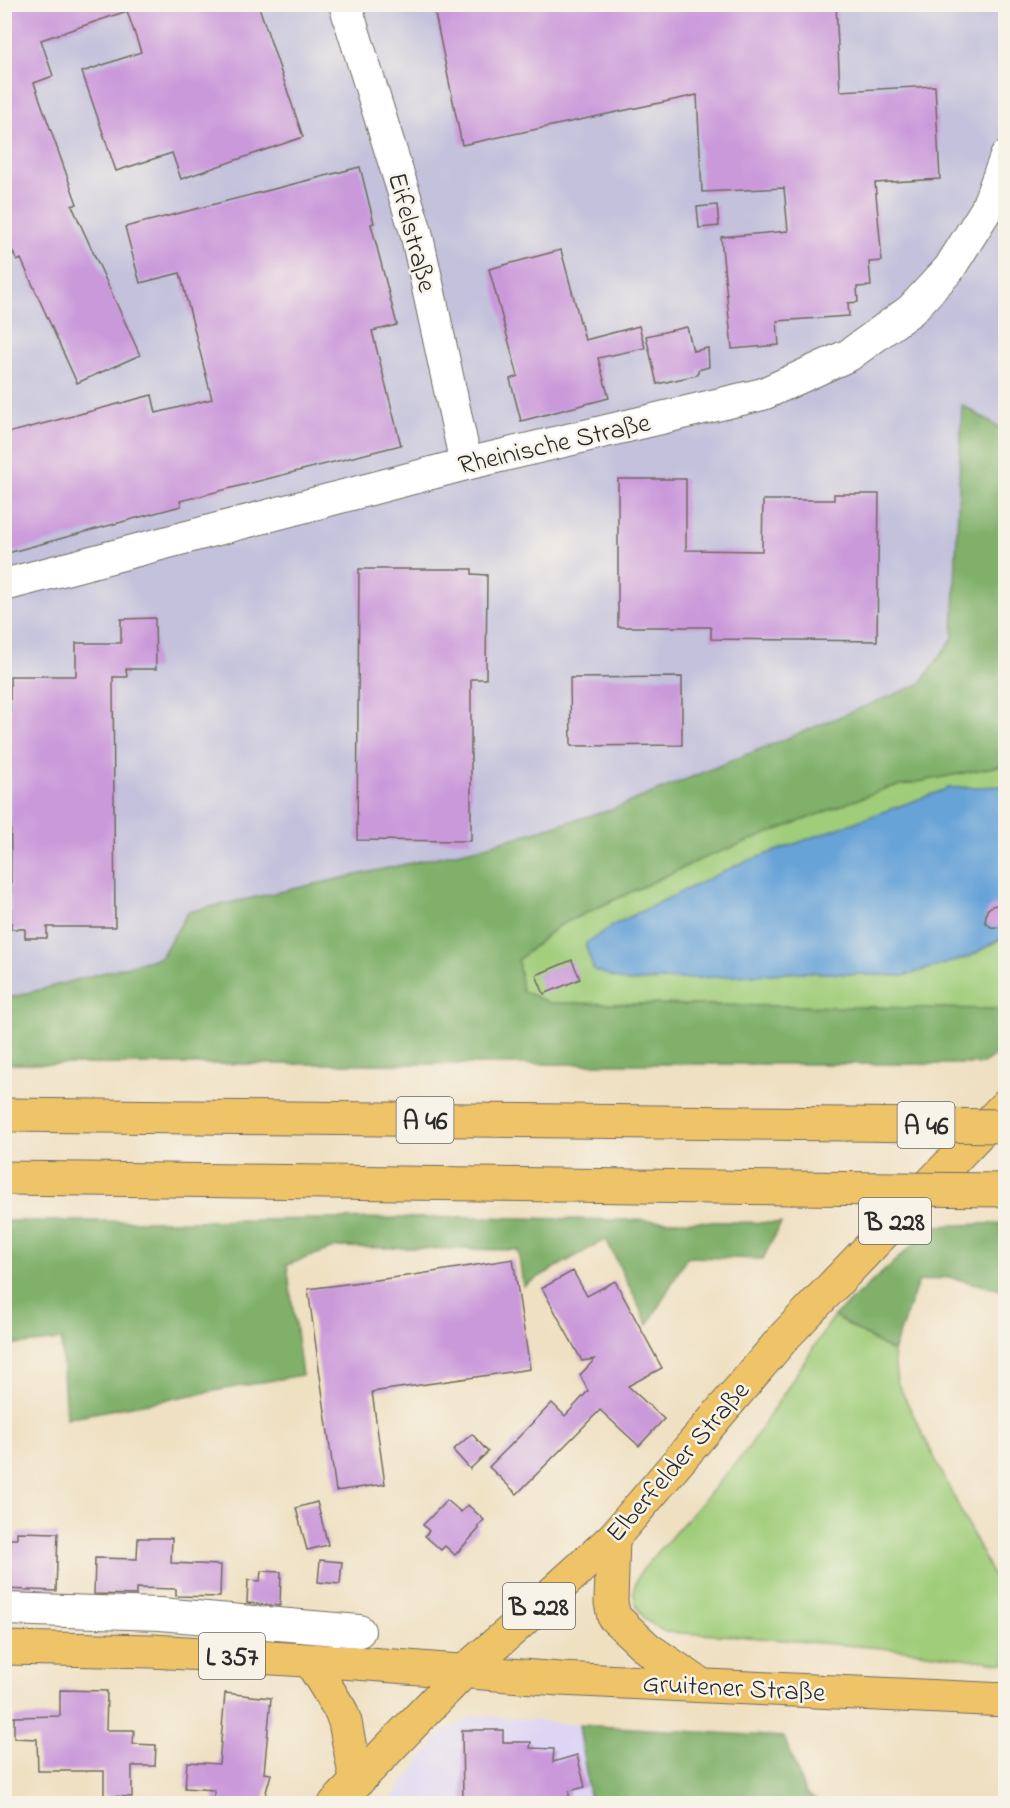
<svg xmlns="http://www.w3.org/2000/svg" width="1010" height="1808" font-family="'Indie Flower',sans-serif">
  <rect width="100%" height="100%" fill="#f7f3e8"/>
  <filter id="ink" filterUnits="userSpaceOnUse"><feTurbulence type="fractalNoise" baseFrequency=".0167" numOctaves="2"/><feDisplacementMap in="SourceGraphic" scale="12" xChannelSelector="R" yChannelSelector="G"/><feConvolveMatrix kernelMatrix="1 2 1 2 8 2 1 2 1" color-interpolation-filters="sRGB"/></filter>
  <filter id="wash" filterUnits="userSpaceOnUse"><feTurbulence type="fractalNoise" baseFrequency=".008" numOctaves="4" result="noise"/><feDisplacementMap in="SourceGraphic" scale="24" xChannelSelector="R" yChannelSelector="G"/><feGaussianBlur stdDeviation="1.35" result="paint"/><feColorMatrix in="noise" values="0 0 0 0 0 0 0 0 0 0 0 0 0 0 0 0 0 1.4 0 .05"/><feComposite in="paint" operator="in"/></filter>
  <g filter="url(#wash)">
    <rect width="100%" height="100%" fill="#efe0c2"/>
    <path fill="#ded5f5" d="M 476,1715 L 579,1725 L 590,1803 L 388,1804 L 441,1733 Z"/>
    <path fill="#c3c1db" d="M 5,5 L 1005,5 L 1005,431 L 962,406 L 953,638 L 920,684 L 613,809 L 479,848 L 189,912 L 161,957 L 5,999 Z"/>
    <g fill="#a0cd7a" stroke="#667c52" stroke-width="1.5">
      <path d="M 1005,765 L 1005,786 L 949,788 L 627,982 L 802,972 L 903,976 L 969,957 L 1005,936 L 1005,1006 L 996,1009 L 550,1003 L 522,991 L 518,960 L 558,926 L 704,858 L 887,788 Z"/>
      <path d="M 834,1316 L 893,1352 L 897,1382 L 1005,1600 L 1005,1664 L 905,1650 L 736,1636 L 665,1632 L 645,1620 L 637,1607 L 633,1591 L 639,1574 L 747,1450 Z"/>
    </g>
    <g fill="#80b06a" stroke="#566e4a" stroke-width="1.5">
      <path d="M 962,405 L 1005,431 L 1005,765 L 887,788 L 704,858 L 558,926 L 518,960 L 522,991 L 550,1003 L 996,1009 L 1005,1006 L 1005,1049 L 983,1064 L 5,1064 L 5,999 L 161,957 L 188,912 L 479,848 L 613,809 L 920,684 L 953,638 Z"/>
      <path d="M 469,1217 L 781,1223 L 763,1259 L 687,1257 L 648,1325 L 606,1239 L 523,1286 L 518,1250 L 336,1247 L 287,1265 L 302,1375 L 66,1418 L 61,1340 L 5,1346 L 5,1221 L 183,1221 Z"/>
      <path d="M 1005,1223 L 1005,1291 L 948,1277 L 918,1282 L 893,1352 L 834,1316 L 934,1226 Z"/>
      <path d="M 579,1725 L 784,1737 L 805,1792 L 819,1803 L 590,1803 Z"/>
    </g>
    <path fill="#67a3d8" stroke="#496782" stroke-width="1.5" d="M 1005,786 L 1005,936 L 969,957 L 903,976 L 802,972 L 627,982 L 594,970 L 585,944 L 615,924 L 739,864 L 949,788 Z"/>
    <g id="blocks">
      <g fill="#ca99da">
        <path d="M 4,4 L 258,4 L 303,137 L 181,179 L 172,153 L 116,171 L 82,72 L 141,52 L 127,11 L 41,40 L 53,76 L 34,83 L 77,204 L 72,206 L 140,355 L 77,383 L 21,259 L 17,261 L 4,233 Z"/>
        <path d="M 433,4 L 836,4 L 840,91 L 935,86 L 940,179 L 875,183 L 882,261 L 869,262 L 871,286 L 857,287 L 858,302 L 848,303 L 849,316 L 777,321 L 779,345 L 732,349 L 721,237 L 788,231 L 784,188 L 702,192 L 697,95 L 462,145 Z"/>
        <path d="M 360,167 L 374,223 L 371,224 L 397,325 L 372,331 L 401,445 L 180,501 L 181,506 L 4,554 L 4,434 L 152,395 L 156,413 L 212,399 L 180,273 L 140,283 L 125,227 Z"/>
        <path d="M 717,205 L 719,226 L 699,228 L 697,207 Z"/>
        <path d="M 561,250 L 585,340 L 639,326 L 645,348 L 598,358 L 609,398 L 521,421 L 510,379 L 518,376 L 489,269 Z"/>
        <path d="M 687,327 L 693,351 L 708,348 L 709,367 L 698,370 L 698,375 L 657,384 L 646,336 Z"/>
        <path d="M 618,479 L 686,479 L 686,550 L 762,551 L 763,500 L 834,500 L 834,494 L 879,494 L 877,641 L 711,639 L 711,627 L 618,627 Z"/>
        <path d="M 359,569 L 472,569 L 472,574 L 487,575 L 486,679 L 471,679 L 471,841 L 357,840 Z"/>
        <path d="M 155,618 L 156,669 L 126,669 L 127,677 L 113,677 L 115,927 L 47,927 L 47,938 L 25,938 L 25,929 L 11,929 L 10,676 L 76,676 L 76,643 L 121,643 L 121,619 Z"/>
        <path d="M 682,677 L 682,745 L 571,746 L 570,678 Z"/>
        <path d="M 1005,903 L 1005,928 L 991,927 L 985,922 L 987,910 L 992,906 Z"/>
        <path d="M 572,960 L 580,979 L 544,994 L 536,975 Z"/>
        <path d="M 513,1259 L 530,1369 L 372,1392 L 385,1484 L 336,1491 L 308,1289 L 414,1275 Z"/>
        <path d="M 573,1271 L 587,1296 L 615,1281 L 662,1368 L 628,1386 L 664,1419 L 639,1446 L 600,1410 L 517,1494 L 489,1467 L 552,1403 L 565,1416 L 588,1391 L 580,1375 L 595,1359 L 582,1361 L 542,1288 Z"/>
        <path d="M 472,1434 L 488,1452 L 470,1469 L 453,1450 Z"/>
        <path d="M 447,1500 L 461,1512 L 468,1505 L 484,1520 L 477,1527 L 479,1529 L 455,1555 L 445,1546 L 441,1550 L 425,1536 L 429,1531 L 423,1525 Z"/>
        <path d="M 317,1502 L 328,1545 L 307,1550 L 296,1508 Z"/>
        <path d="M 17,1532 L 58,1533 L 56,1591 L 4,1589 L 5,1539 L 17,1539 Z"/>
        <path d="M 138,1538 L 172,1538 L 171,1563 L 221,1565 L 220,1597 L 176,1596 L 176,1589 L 136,1588 L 136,1595 L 94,1594 L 95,1558 L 137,1559 Z"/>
        <path d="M 320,1560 L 342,1562 L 340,1584 L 318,1582 Z"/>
        <path d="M 261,1571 L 281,1572 L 280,1606 L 247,1603 L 248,1580 L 260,1581 Z"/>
        <path d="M 60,1690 L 107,1691 L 106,1730 L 134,1730 L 133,1744 L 156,1745 L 155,1766 L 132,1766 L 132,1797 L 104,1796 L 104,1771 L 38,1771 L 37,1739 L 14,1738 L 14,1717 L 60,1716 Z"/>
        <path d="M 225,1693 L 271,1698 L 264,1773 L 271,1774 L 263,1803 L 214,1803 L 214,1790 L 185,1788 L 187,1762 L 219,1764 Z"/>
        <path d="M 462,1730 L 503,1730 L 503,1742 L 531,1742 L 530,1748 L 554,1749 L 553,1762 L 577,1755 L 585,1787 L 569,1791 L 569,1803 L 463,1803 Z"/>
      </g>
    </g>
  </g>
  <g filter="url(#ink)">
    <use href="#blocks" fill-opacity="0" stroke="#706a60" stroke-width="1.5"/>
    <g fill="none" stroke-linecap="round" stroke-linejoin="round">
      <g stroke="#706a60" stroke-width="34">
        <g id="minor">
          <path d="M 345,4 L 416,232 L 466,464"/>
          <path d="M 4,585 L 466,464 L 763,394 L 849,355 L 911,310 L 949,269 L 986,210 L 1006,157"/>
          <path d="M 4,1609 L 160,1614 L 359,1631"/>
        </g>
      </g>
      <g stroke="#706a60" stroke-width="35">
        <g id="major">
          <path d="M 613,1538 L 611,1602 L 614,1617 L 648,1649 L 701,1685"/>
          <path d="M 4,1648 L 152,1651 L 356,1663 L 560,1679 L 1006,1700"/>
          <path d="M 311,1662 L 341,1711 L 345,1722 L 356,1780"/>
          <path d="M 335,1804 L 463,1672 L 512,1630 L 613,1538 L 785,1336 L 1006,1105"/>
        </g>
      </g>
      <g stroke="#706a60" stroke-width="35">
        <g id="highway">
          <path d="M 4,1115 L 846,1124"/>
          <path d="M 4,1178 L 790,1188"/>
        </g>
      </g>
      <use href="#minor" stroke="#fff" stroke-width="32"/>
      <use href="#major" stroke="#efc469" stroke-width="33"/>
      <use href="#highway" stroke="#efc469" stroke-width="33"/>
      <g stroke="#706a60" stroke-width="35" stroke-linecap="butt">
        <g id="highway-bridge">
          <path d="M 846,1124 L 1006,1126"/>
          <path d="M 790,1188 L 1006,1190"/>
        </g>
      </g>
      <use href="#highway-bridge" stroke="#efc469" stroke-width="33"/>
    </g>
  </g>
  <g text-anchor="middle" stroke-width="5" stroke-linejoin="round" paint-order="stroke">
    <g fill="#f7f3e8" stroke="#686764" stroke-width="1.5">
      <rect x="396.5" y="1097" width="57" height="46" rx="4.5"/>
      <rect x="897.5" y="1102" width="57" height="46" rx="4.5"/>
      <rect x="859" y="1198" width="72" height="46" rx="4.5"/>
      <rect x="503" y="1583" width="72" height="46" rx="4.5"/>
      <rect x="199" y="1633" width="66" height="46" rx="4.5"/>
    </g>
    <g font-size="26" font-weight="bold" fill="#2b2b2b">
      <text x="425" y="1129">A 46</text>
      <text x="926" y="1134">A 46</text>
      <text x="895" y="1230">B 228</text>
      <text x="539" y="1615">B 228</text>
      <text x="232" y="1665">L 357</text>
    </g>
    <g font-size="27" fill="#2b2b2b" stroke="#f7f3e8">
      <text transform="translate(413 232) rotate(75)" y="9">Eifelstraße</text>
      <text transform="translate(554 443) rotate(-13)" y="9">Rheinische Straße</text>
      <text transform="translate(677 1461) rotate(-49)" y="9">Elberfelder Straße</text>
      <text transform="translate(734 1687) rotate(3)" y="9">Gruitener Straße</text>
    </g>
  </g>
  <rect width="1010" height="1808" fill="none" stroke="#f7f3e8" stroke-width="24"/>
</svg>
